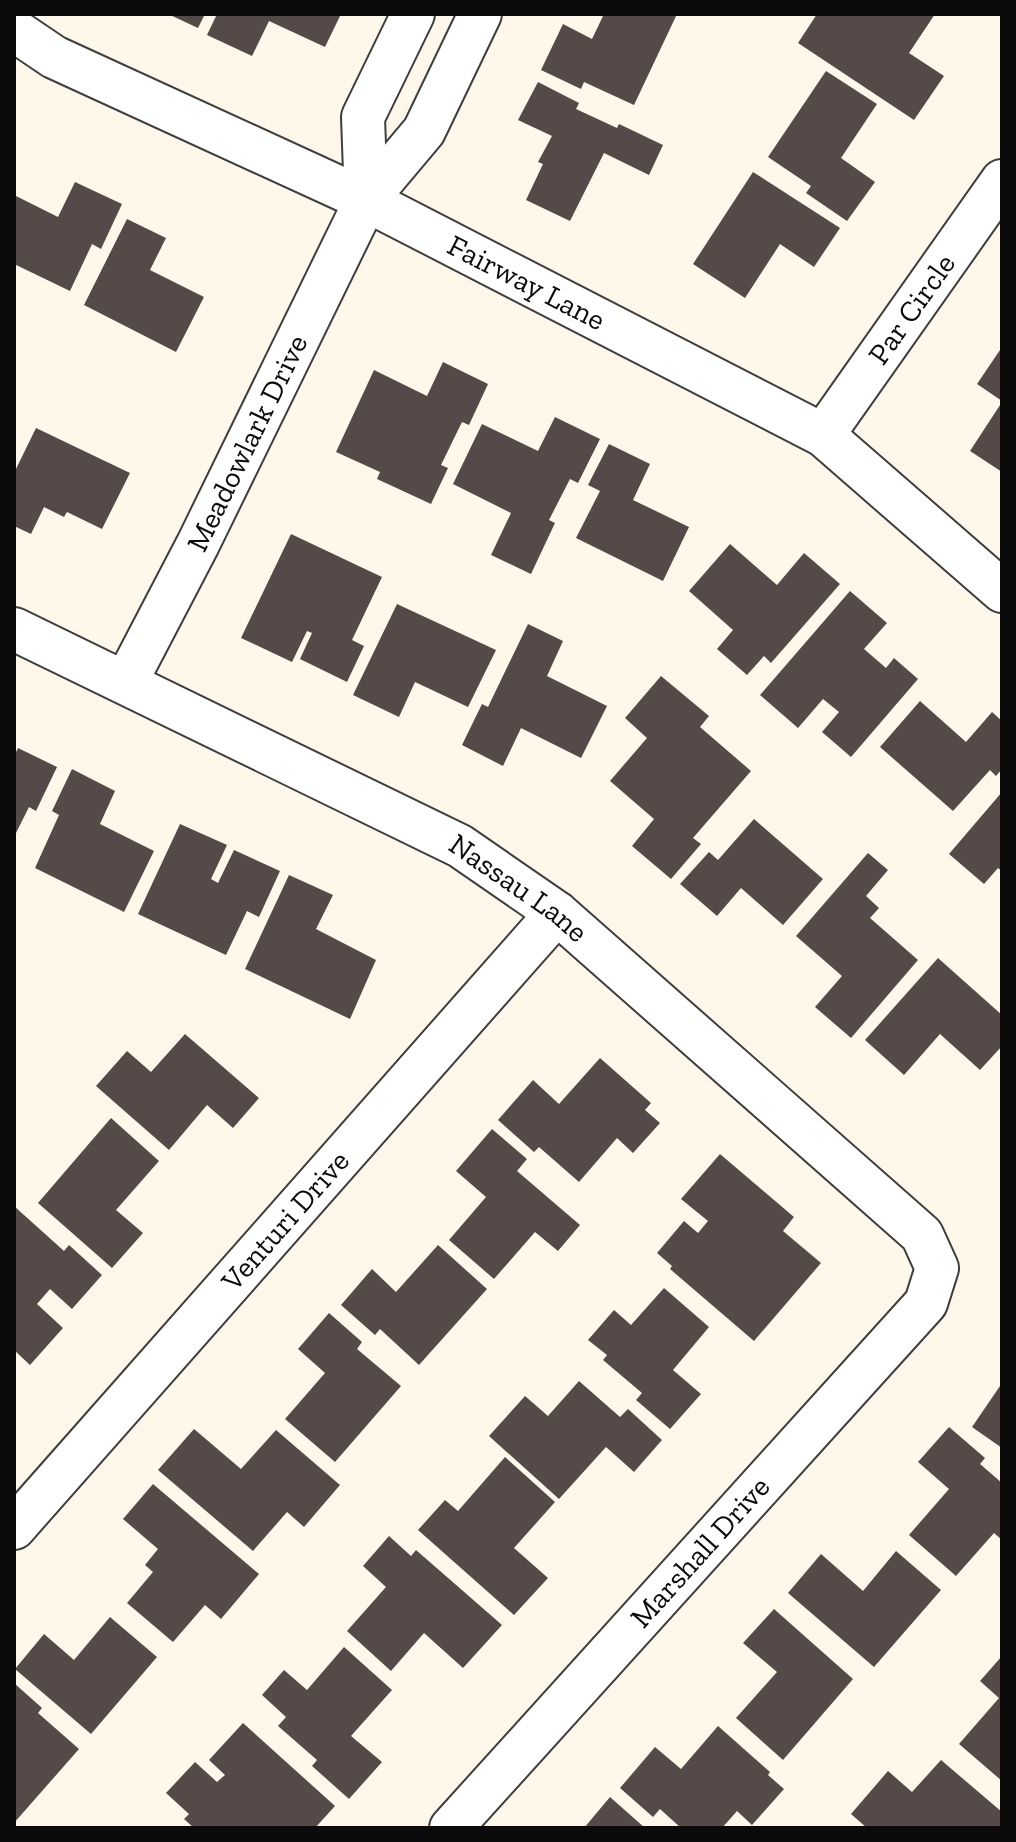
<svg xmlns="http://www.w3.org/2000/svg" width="1016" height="1842" font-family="'Zilla Slab',serif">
  <rect width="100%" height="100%" fill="#fff7ea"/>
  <g fill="#554a47">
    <path d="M 168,14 L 205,14 L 198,28 Z"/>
    <path d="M 217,14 L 341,14 L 325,47 L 269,21 L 252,56 L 207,35 Z"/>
    <path d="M 604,14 L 677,14 L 634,105 L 584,82 L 581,89 L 541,70 L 563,24 L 592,39 Z"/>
    <path d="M 817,14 L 935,14 L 909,53 L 944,76 L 914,120 L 798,43 Z"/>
    <path d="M 826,71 L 877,104 L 841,158 L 875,182 L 847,221 L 806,193 L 811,186 L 768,157 Z"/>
    <path d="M 538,82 L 579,103 L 576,109 L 617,128 L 619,124 L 663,145 L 649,175 L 604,153 L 570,221 L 526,200 L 543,164 L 538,162 L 552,136 L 518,120 Z"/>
    <path d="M 753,172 L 840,228 L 814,267 L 780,244 L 745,298 L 693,264 Z"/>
    <path d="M 75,182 L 122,204 L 101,249 L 92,244 L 70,291 L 14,264 L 14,195 L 58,217 Z"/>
    <path d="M 127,219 L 166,238 L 150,270 L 204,297 L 176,352 L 84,305 Z"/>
    <path d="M 1002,347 L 1002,401 L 977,384 Z"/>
    <path d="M 443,362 L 488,384 L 469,425 L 462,422 L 441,465 L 448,468 L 431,504 L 377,479 L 380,472 L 336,452 L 374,370 L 427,396 Z"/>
    <path d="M 1002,402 L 1002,472 L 970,451 Z"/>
    <path d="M 555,417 L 600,439 L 578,483 L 570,479 L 549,520 L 555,523 L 531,574 L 491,555 L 511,513 L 453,484 L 482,424 L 538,451 Z"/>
    <path d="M 36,428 L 130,473 L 102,529 L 67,512 L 64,517 L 44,507 L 31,534 L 14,526 L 14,473 Z"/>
    <path d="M 609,444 L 650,464 L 633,500 L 689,527 L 663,581 L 576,538 L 600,491 L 588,485 Z"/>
    <path d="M 291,534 L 382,577 L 352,640 L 364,646 L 347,682 L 300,659 L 312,633 L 307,631 L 292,662 L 241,638 Z"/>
    <path d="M 730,544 L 777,585 L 804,553 L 840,584 L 771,663 L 764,656 L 747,675 L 717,649 L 733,630 L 689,591 Z"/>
    <path d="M 850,591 L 887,623 L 864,649 L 886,668 L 894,658 L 918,679 L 851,757 L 822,732 L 839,712 L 823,699 L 798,728 L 760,695 Z"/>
    <path d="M 397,604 L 496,650 L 468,707 L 415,682 L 399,717 L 353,695 Z"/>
    <path d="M 528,624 L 563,641 L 547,676 L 607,706 L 581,758 L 521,728 L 503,766 L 462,745 L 482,704 L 488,707 Z"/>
    <path d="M 661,676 L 709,716 L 700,727 L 751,771 L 693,838 L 701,844 L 671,879 L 632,846 L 654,819 L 610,781 L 647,738 L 625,718 Z"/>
    <path d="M 920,701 L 966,742 L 992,712 L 1002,721 L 1002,769 L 996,776 L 990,770 L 953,811 L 880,747 Z"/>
    <path d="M 18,748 L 57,767 L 36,811 L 29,807 L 14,837 L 14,756 Z"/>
    <path d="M 72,769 L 115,791 L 100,824 L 154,851 L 124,912 L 35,868 L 59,815 L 52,811 Z"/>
    <path d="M 1002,792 L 1002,871 L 998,868 L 984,884 L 949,854 Z"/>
    <path d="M 754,819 L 823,879 L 783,925 L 741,888 L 717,916 L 680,884 L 709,852 L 718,860 Z"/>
    <path d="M 180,824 L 227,845 L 211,879 L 218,883 L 234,850 L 280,871 L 259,917 L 247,911 L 226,955 L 138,914 Z"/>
    <path d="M 868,853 L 888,870 L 866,896 L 879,908 L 870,918 L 918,960 L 851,1038 L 815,1007 L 842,976 L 796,936 Z"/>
    <path d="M 289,875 L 333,895 L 316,929 L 376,960 L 350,1019 L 245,969 Z"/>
    <path d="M 938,958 L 1002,1015 L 1002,1046 L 980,1070 L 940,1034 L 904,1075 L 865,1040 Z"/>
    <path d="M 185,1034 L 259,1098 L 233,1128 L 207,1105 L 169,1150 L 96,1086 L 127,1051 L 151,1072 Z"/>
    <path d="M 600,1058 L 651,1103 L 645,1110 L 660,1123 L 633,1153 L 617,1138 L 579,1182 L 539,1147 L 534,1152 L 498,1120 L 533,1080 L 559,1104 Z"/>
    <path d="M 111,1118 L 159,1161 L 116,1210 L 143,1233 L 112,1268 L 38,1203 Z"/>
    <path d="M 492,1129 L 527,1159 L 517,1171 L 580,1225 L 558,1251 L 535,1232 L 494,1279 L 449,1240 L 486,1197 L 456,1171 Z"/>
    <path d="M 720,1154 L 794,1217 L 783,1231 L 821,1263 L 754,1341 L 670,1269 L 672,1266 L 657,1253 L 684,1221 L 698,1233 L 708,1221 L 681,1199 Z"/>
    <path d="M 14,1206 L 64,1251 L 69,1245 L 102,1275 L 72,1309 L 50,1289 L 37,1304 L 63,1328 L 30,1365 L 14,1350 Z"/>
    <path d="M 438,1245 L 487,1289 L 419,1365 L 380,1329 L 375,1335 L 341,1305 L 372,1269 L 396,1292 Z"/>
    <path d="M 664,1288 L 709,1327 L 673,1370 L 701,1394 L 670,1429 L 636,1400 L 642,1393 L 603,1360 L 607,1355 L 588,1340 L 614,1310 L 631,1325 Z"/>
    <path d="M 329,1313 L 362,1342 L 357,1349 L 401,1386 L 335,1462 L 285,1419 L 325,1373 L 298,1349 Z"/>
    <path d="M 579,1381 L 620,1417 L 628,1409 L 662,1440 L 634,1472 L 606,1447 L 559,1499 L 489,1436 L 525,1396 L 548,1416 Z"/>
    <path d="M 1000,1386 L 1002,1388 L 1002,1448 L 972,1427 Z"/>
    <path d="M 949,1427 L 985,1458 L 980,1464 L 1002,1483 L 1002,1540 L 994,1533 L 956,1576 L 909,1535 L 949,1489 L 918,1462 Z"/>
    <path d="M 194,1429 L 241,1469 L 276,1430 L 340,1485 L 304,1527 L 287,1512 L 253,1551 L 158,1470 Z"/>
    <path d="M 505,1457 L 555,1502 L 514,1548 L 548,1578 L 514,1615 L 418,1530 L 445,1500 L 458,1511 Z"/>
    <path d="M 153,1484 L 259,1574 L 221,1619 L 205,1605 L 173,1642 L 127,1603 L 153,1572 L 145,1565 L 158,1549 L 123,1519 Z"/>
    <path d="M 389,1536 L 411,1556 L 416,1550 L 502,1625 L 463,1668 L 424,1633 L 391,1671 L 347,1631 L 386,1587 L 363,1566 Z"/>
    <path d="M 896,1551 L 941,1590 L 874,1667 L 788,1593 L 821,1554 L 863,1591 Z"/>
    <path d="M 774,1609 L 853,1679 L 783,1760 L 736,1718 L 777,1672 L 743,1643 Z"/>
    <path d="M 110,1617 L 157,1657 L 91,1734 L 15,1669 L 44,1634 L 74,1660 Z"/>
    <path d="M 344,1647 L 392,1690 L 351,1736 L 382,1762 L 349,1799 L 312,1766 L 317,1760 L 278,1726 L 286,1717 L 262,1695 L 284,1670 L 307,1690 Z"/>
    <path d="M 1002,1656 L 1002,1781 L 959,1744 L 999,1698 L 980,1681 Z"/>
    <path d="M 14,1683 L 42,1708 L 38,1713 L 79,1749 L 14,1823 Z"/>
    <path d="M 243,1723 L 335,1806 L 315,1828 L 194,1828 L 184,1819 L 189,1814 L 166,1793 L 195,1762 L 217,1782 L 225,1775 L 209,1760 Z"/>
    <path d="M 718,1726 L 770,1772 L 768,1775 L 784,1789 L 752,1825 L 737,1811 L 722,1828 L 681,1828 L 660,1809 L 653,1817 L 620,1788 L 655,1747 L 681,1769 Z"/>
    <path d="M 941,1760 L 1002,1812 L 1002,1828 L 867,1828 L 851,1814 L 888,1771 L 912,1792 Z"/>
    <path d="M 610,1797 L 645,1828 L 584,1828 Z"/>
  </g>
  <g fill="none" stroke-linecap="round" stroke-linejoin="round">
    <g stroke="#3e3e3e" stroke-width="46">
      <g id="street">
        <path id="s1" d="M 14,30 L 54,57 L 366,200 L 823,435 L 1002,591"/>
        <path d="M 366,200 L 363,117 L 413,14"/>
        <path id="s2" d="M 823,435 L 1002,181"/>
        <path id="s3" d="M 14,629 L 460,846 L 557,913 L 922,1235 L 937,1268 L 926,1303 L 451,1828"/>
        <path id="s4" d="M 126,682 L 198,544 L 366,200 L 424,131 L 480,14"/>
        <path id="s5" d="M 14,1528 L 557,913"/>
      </g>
    </g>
    <use href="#street" stroke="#fff" stroke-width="42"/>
  </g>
  <g text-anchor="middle" stroke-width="8" stroke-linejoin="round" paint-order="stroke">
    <g font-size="30" fill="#0b0b0b" stroke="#fff">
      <text dy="10" stroke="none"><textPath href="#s1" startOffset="572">Fairway Lane</textPath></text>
      <text dy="10" stroke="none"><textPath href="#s2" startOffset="154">Par Circle</textPath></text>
      <text dy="10" stroke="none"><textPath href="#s4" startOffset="268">Meadowlark Drive</textPath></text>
      <text dy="10" stroke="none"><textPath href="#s3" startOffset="568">Nassau Lane</textPath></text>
      <text dy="10" stroke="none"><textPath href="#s5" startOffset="410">Venturi Drive</textPath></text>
      <text transform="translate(700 1552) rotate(-48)" y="10">Marshall Drive</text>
    </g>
  </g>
  <rect width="1016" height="1842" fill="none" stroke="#0b0b0b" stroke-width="32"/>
</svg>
